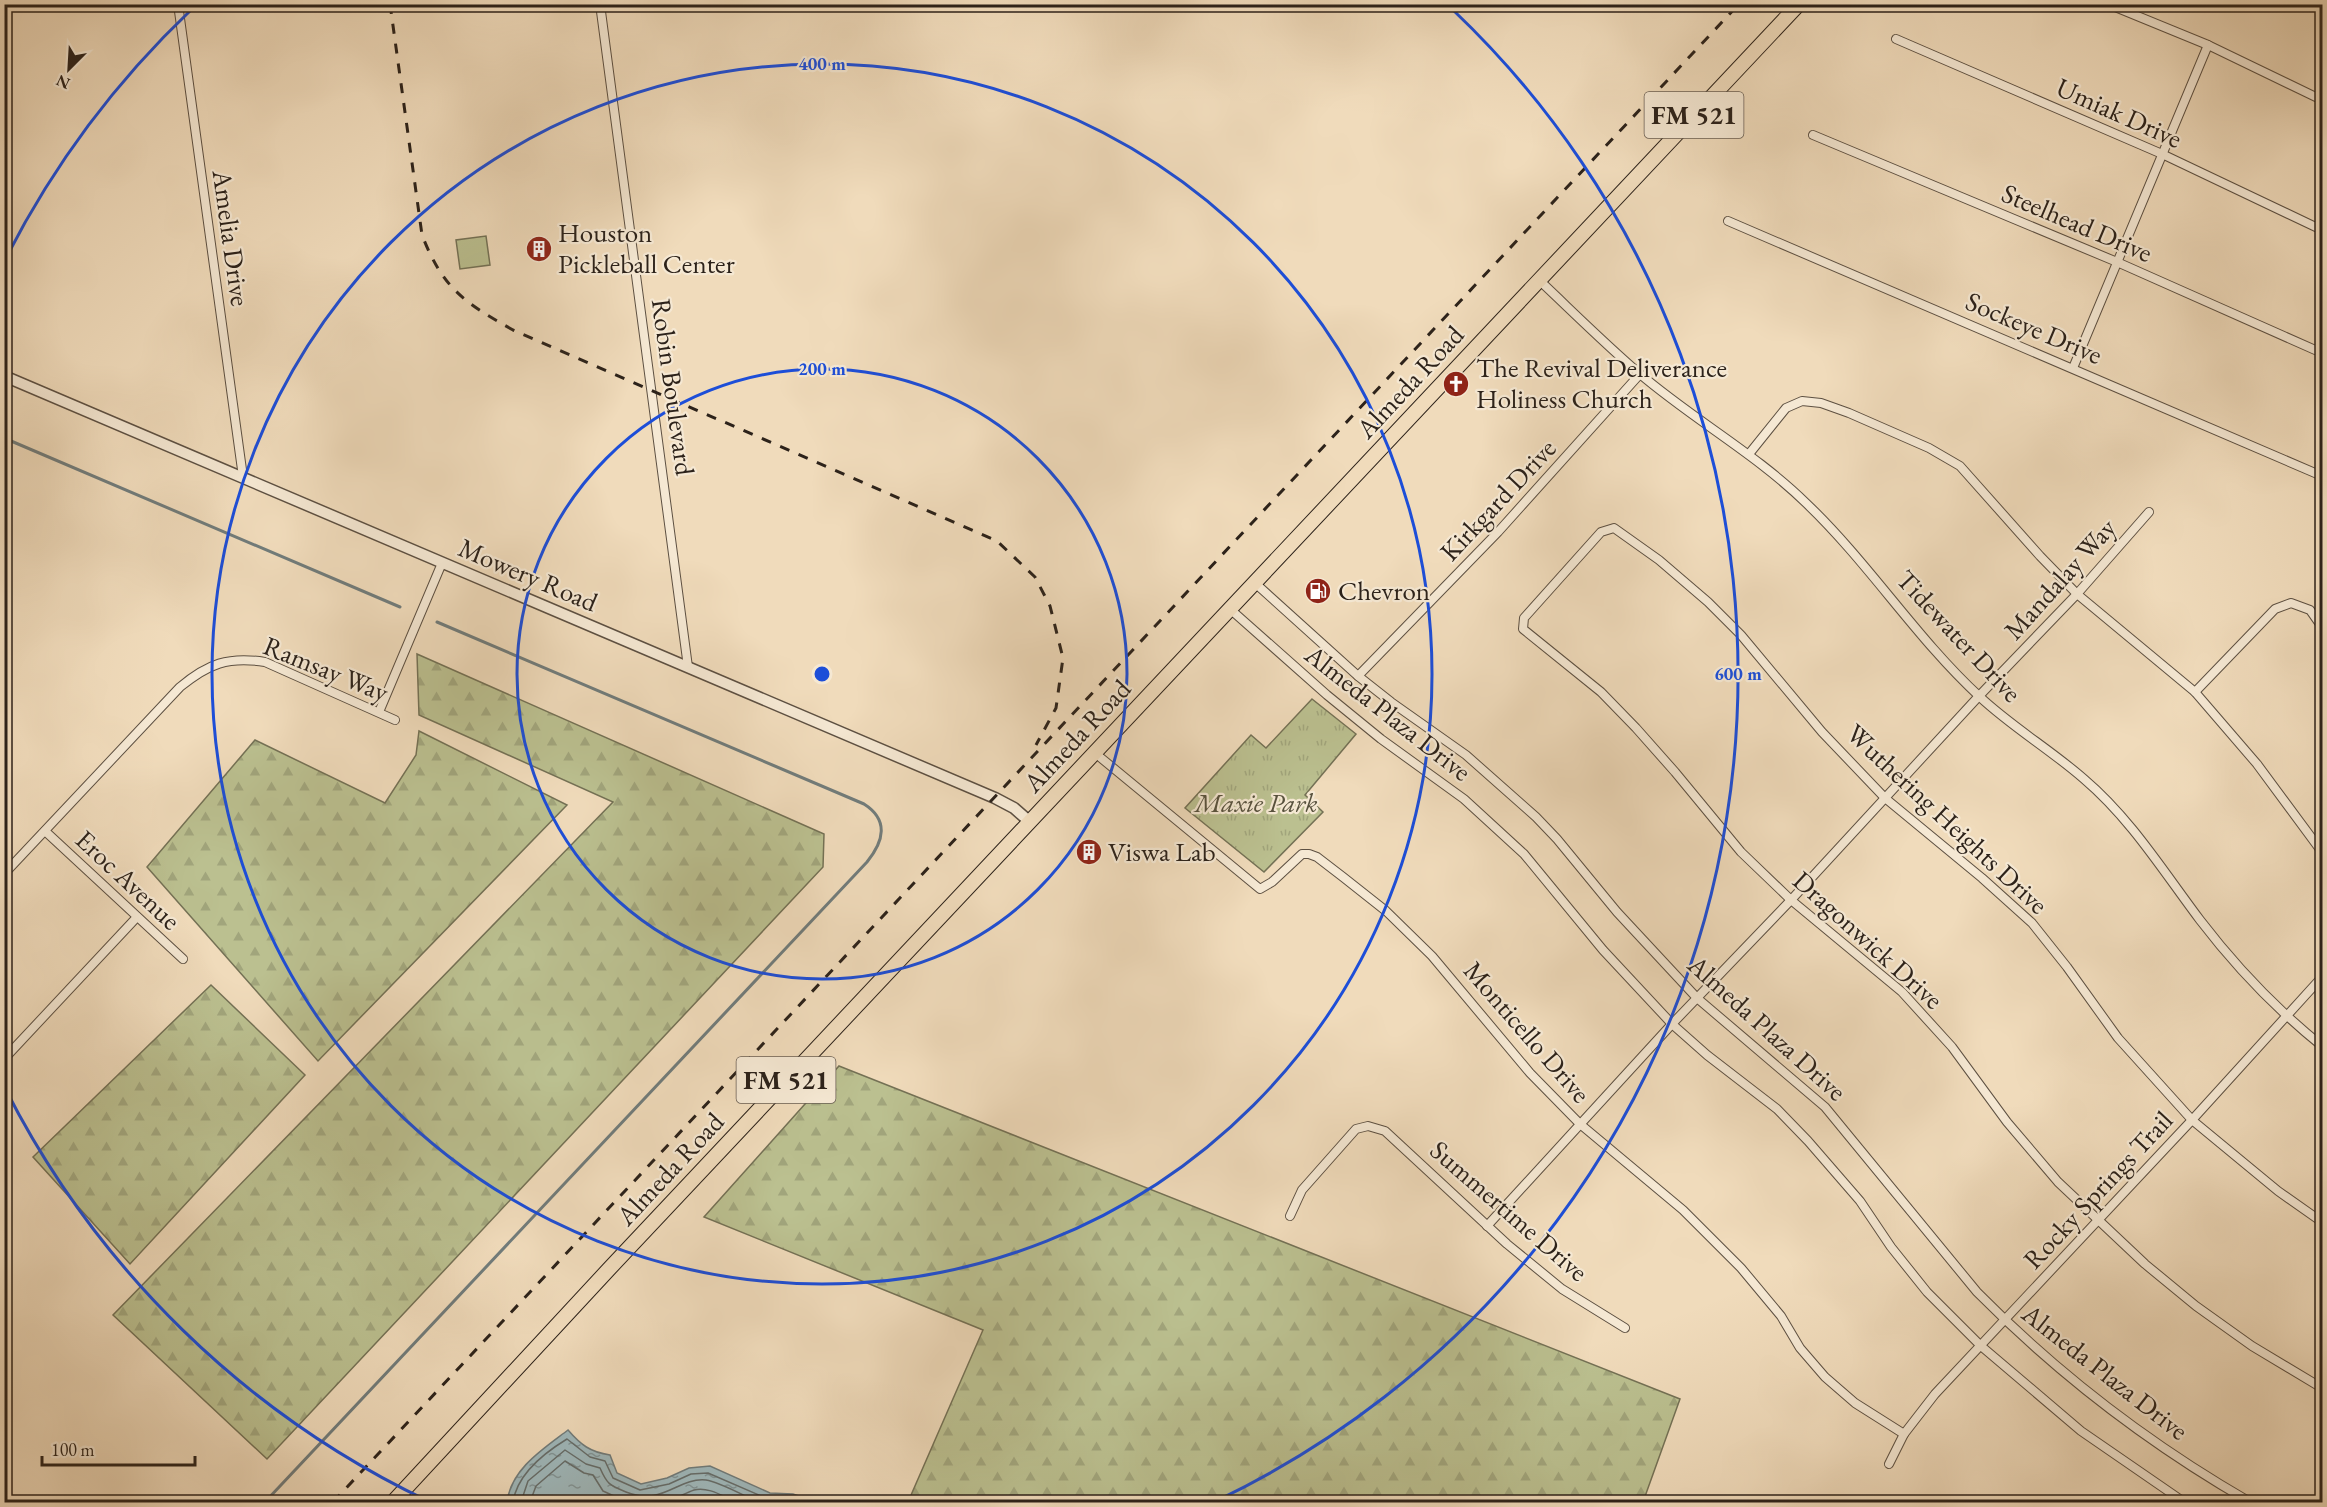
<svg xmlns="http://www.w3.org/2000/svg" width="2327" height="1507" font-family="'EB Garamond',serif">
  <defs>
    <pattern id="grass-tufts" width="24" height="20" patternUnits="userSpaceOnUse" patternTransform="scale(1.5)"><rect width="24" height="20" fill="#bbc090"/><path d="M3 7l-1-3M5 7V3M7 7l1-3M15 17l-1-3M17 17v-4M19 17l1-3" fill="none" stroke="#a1a57c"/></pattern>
    <pattern id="forest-firs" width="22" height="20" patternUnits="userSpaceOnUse" patternTransform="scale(1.5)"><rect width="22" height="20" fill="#bbc090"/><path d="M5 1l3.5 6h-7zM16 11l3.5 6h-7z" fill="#a1a57c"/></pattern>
    <pattern id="water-ripples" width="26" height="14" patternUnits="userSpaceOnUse" patternTransform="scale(1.5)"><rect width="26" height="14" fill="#9fb8bb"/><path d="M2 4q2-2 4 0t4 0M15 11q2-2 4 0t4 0" fill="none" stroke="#829597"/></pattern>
  </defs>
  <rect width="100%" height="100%" fill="#f0dbbb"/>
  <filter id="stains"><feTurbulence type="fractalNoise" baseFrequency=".00333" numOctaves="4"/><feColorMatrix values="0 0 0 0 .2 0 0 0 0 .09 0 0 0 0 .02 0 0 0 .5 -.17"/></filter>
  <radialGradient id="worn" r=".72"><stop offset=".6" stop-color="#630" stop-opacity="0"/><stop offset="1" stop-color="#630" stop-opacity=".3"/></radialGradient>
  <path fill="url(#grass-tufts)" stroke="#747155" stroke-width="1.5" d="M 1312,699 L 1356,734 L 1305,795 L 1323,812 L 1264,872 L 1185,808 L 1251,735 L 1266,748 Z"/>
  <g fill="url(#forest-firs)" stroke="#747155" stroke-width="1.5">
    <path d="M 417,654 L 824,834 L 823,867 L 267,1459 L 113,1315 L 613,802 L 419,715 Z"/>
    <path d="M 419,731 L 567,805 L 318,1061 L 147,867 L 255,740 L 385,803 L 416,755 Z"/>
    <path d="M 211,985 L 305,1075 L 130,1264 L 33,1157 Z"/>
    <path d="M 839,1066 L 1680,1399 L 1643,1502 L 908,1502 L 983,1330 L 704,1217 Z"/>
  </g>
  <path fill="#bbc090" stroke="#747155" stroke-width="1.5" d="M 486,236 L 490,265 L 460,269 L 456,240 Z"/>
  <path fill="url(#water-ripples)" stroke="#717c7b" stroke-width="1.5" d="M 568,1430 C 581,1445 590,1452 610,1455 L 617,1473 L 641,1484 L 667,1478 L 689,1468 L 710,1466 L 770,1493 L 793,1494 L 816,1502 L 507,1502 C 511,1469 543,1449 568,1430 Z"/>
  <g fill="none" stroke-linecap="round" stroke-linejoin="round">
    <g stroke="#666d6a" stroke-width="1.5">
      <path d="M 513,1502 C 517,1475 544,1453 567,1439 L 590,1457 L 605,1461 L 613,1478 L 640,1490 L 669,1484 L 691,1474 L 708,1473 L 768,1499 L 792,1500 L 799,1502"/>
      <path d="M 521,1502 L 528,1481 L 565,1450 L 586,1464 L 600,1468 C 607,1484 609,1485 626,1492 C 662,1507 678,1477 706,1480 C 720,1482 744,1496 758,1502"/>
      <path d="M 530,1502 L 536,1486 L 565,1461 L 584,1473 L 593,1475 L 603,1491 L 627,1502"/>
      <path d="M 663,1502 C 674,1500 683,1494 694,1490 C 708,1486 724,1497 736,1502"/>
    </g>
    <g stroke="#717c7b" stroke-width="3">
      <path d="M 4,438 L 400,607"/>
      <path d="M 265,1502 L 867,862 C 884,841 889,820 864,804 L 437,622"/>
    </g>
    <g stroke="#5d5042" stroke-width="10">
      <g id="minor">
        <path d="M 178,4 L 243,477"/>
        <path d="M 600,4 L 688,667"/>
        <path d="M 2108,4 L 2208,45 L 2322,100"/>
        <path d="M 1896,39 L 2162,154 L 2322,230"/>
        <path d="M 1813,135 L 2117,262 L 2322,353"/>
        <path d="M 1728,221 L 2322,476"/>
        <path d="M 1539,280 C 1572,311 1605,344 1640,374 C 1694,420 1756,454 1806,503 C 1869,563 1916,638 1980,697 C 2012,727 2051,750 2084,779 C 2131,819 2163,871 2200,920 C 2236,967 2276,1009 2322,1046"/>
        <path d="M 2073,368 L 2208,45"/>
        <path d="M 1749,454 L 1786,408 L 1802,401 L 1821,403 L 1849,413 L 1929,448 L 1960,466 L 2040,556 L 2077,594 L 2195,692 L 2257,764 L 2322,852"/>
        <path d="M 1255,583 L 1358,676 L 1391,702 L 1466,755 L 1536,817 L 1557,839 L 1617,912 L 1697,998 L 1825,1107 L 1977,1292 C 2058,1374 2151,1445 2250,1502"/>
        <path d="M 1230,609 L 1327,695 L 1381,739 L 1464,799 L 1524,854 L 1603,950 L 1672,1024 L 1707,1055 L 1777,1109 L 1808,1141 L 1860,1201 L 1891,1247 L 1927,1292 L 1981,1346 L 2081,1431 L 2184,1502"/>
        <path d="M 1358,676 L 1498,532 L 1640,374"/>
        <path d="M 2195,692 L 2275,609 L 2291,603 L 2310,610 L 2322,627"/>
        <path d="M 379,712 L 442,563"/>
        <path d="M 1095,753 L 1260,889 L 1272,882 L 1302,854 L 1309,854 L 1317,857 L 1343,877 L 1386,911 L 1432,956 L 1530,1073 L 1580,1124 L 1683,1210 L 1741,1268 L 1781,1316 L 1800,1348 L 1825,1377 L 1855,1403 L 1904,1434"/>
        <path d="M 45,831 L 183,959"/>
        <path d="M 4,874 L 180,687 C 208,664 228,656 265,662 L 395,720"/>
        <path d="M 4,1059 L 137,917"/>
        <path d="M 1290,1216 L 1302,1190 L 1356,1129 L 1368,1126 L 1385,1131 L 1507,1244 L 1562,1289 L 1625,1328"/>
        <path d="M 2322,1222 L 2278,1191 L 2192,1120 L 2118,1038 L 2067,967 L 2032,923 L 1982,878 L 1885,798 L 1822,732 L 1741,635 L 1708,602 L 1659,560 L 1614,528 L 1601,532 L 1524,618 L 1523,629 L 1601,692 L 1636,728 L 1675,772 L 1741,852 L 1791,900 L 1902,992 L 1952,1047 L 2007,1122 L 2058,1182 L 2145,1264 L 2196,1306 L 2252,1346 L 2322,1388"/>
        <path d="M 1487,1226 L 1672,1024 L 1791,900 L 1979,696 L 2077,594 L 2149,512"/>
        <path d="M 1889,1464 L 1904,1434 L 1935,1394 L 2192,1120 L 2322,977"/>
      </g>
    </g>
    <g stroke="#5d5042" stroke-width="13">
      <path id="tertiary" d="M 4,376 L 995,798 L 1014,808 L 1030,822"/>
    </g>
    <g stroke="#2c221a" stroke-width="16">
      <path id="primary" d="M 393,1502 L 609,1269 L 1799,4"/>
    </g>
    <use href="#minor" stroke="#f5e8d3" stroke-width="8"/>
    <use href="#tertiary" stroke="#f5e8d3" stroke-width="10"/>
    <use href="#primary" stroke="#f0dbbb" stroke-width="14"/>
    <g stroke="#2c221a" stroke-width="3" stroke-dasharray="10 10" stroke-linecap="butt">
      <path d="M 390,4 L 422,235 C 443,289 465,303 513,330 L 997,541 L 1035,577 L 1050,606 L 1063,658 L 1056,708 L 1036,745"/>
      <path d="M 333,1502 L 1739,4"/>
    </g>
  </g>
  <g fill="none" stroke="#1d4ed8" stroke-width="3">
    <circle cx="822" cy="674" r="305"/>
    <circle cx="822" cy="674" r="610"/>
    <path d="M428 1501A916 916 0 0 1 6 1090M6 258A916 916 0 0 1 191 10M1453 10A916 916 0 0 1 1216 1501"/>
  </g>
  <defs>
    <g id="building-disc" transform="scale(1.35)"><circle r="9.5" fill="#8f2418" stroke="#f5e8d3"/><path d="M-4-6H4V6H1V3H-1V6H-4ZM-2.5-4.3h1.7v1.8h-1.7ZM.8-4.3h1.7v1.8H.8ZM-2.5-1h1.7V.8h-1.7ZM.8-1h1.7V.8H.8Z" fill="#fff"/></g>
    <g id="church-disc" transform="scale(1.35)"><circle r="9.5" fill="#8f2418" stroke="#f5e8d3"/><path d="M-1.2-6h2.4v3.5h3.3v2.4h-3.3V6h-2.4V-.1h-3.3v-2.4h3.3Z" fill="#fff"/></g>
    <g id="fuel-disc" transform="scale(1.35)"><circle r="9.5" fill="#8f2418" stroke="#f5e8d3"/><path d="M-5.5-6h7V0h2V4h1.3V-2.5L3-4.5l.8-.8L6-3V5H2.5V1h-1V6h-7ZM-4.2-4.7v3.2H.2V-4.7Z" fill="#fff"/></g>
  </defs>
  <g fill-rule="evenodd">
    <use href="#building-disc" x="539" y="249"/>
    <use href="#church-disc" x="1456" y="384"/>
    <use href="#fuel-disc" x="1318" y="591"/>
    <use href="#building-disc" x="1089" y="852"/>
  </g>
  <g text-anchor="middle" stroke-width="4.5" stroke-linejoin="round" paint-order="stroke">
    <g fill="#f5e8d3" stroke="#685d52" stroke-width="1.5">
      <rect x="1644.5" y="92" width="99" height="46" rx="4.5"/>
      <rect x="736.5" y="1057" width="99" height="46" rx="4.5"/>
    </g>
    <g font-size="26" font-weight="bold" fill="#2c221a">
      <text x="1694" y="124">FM 521</text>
      <text x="786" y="1089">FM 521</text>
    </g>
    <g font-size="27" fill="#2c221a" stroke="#f5e8d3">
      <text transform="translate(2119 113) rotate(24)" y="9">Umiak Drive</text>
      <text transform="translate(2077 223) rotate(23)" y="9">Steelhead Drive</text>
      <text transform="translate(231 238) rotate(82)" y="9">Amelia Drive</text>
      <text transform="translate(2034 328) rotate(23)" y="9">Sockeye Drive</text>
      <text transform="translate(1410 382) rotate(-47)" y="9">Almeda Road</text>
      <text transform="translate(673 387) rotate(82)" y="9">Robin Boulevard</text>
      <text transform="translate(1498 500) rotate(-47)" y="9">Kirkgard Drive</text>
      <text transform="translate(528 575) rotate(23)" y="9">Mowery Road</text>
      <text transform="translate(2060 579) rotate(-48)" y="9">Mandalay Way</text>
      <text transform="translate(1959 636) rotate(47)" y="9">Tidewater Drive</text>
      <text transform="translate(326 669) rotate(22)" y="9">Ramsay Way</text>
      <text transform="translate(1388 713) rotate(38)" y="9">Almeda Plaza Drive</text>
      <text transform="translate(1077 736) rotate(-47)" y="9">Almeda Road</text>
      <text transform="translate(1947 819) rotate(43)" y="9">Wuthering Heights Drive</text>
      <text transform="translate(128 880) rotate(43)" y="9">Eroc Avenue</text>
      <text transform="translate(1868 940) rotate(42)" y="9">Dragonwick Drive</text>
      <text transform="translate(1767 1028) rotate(42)" y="9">Almeda Plaza Drive</text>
      <text transform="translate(1527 1032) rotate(49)" y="9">Monticello Drive</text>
      <text transform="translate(670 1169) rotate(-47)" y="9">Almeda Road</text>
      <text transform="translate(2098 1190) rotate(-47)" y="9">Rocky Springs Trail</text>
      <text transform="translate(1509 1211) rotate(41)" y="9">Summertime Drive</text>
      <text transform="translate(2105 1372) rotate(38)" y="9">Almeda Plaza Drive</text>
    </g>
    <g font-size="27" fill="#2c221a" stroke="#f5e8d3" text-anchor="start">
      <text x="558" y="242">Houston<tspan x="558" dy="31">Pickleball Center</tspan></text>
      <text x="1476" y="377">The Revival Deliverance<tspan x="1476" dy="31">Holiness Church</tspan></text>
      <text x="1338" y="600">Chevron</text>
      <text x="1108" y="861">Viswa Lab</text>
    </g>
    <g font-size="27" font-style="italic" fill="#57513d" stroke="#f5e8d3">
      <text x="1256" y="812">Maxie Park</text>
    </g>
  </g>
  <circle cx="822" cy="674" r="9" fill="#1d4ed8" stroke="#f5e8d3" stroke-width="3"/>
  <g font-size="18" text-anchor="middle" font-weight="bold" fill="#1d4ed8" stroke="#f5e8d3" stroke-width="4.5" stroke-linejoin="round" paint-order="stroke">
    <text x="822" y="70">400 m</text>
    <text x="822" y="375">200 m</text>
    <text x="1738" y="680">600 m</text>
  </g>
  <rect width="2327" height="1507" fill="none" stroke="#f0dbbb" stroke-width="24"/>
  <rect x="6" y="6" width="2315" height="1495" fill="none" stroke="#2c221a" stroke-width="3"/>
  <rect x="12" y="12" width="2303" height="1483" fill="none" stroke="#2c221a" stroke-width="1.5"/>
  <g transform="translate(69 69) rotate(204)" stroke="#f5e8d3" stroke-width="4.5" paint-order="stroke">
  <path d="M0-4.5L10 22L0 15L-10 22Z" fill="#2c221a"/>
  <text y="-9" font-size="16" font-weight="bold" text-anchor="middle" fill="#2c221a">N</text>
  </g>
  <path d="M42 1456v9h153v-9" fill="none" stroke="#2c221a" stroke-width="3"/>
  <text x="51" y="1456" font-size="18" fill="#2c221a" stroke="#f5e8d3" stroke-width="4.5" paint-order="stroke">100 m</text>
  <rect width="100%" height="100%" filter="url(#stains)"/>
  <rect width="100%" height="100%" fill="url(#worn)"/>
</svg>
